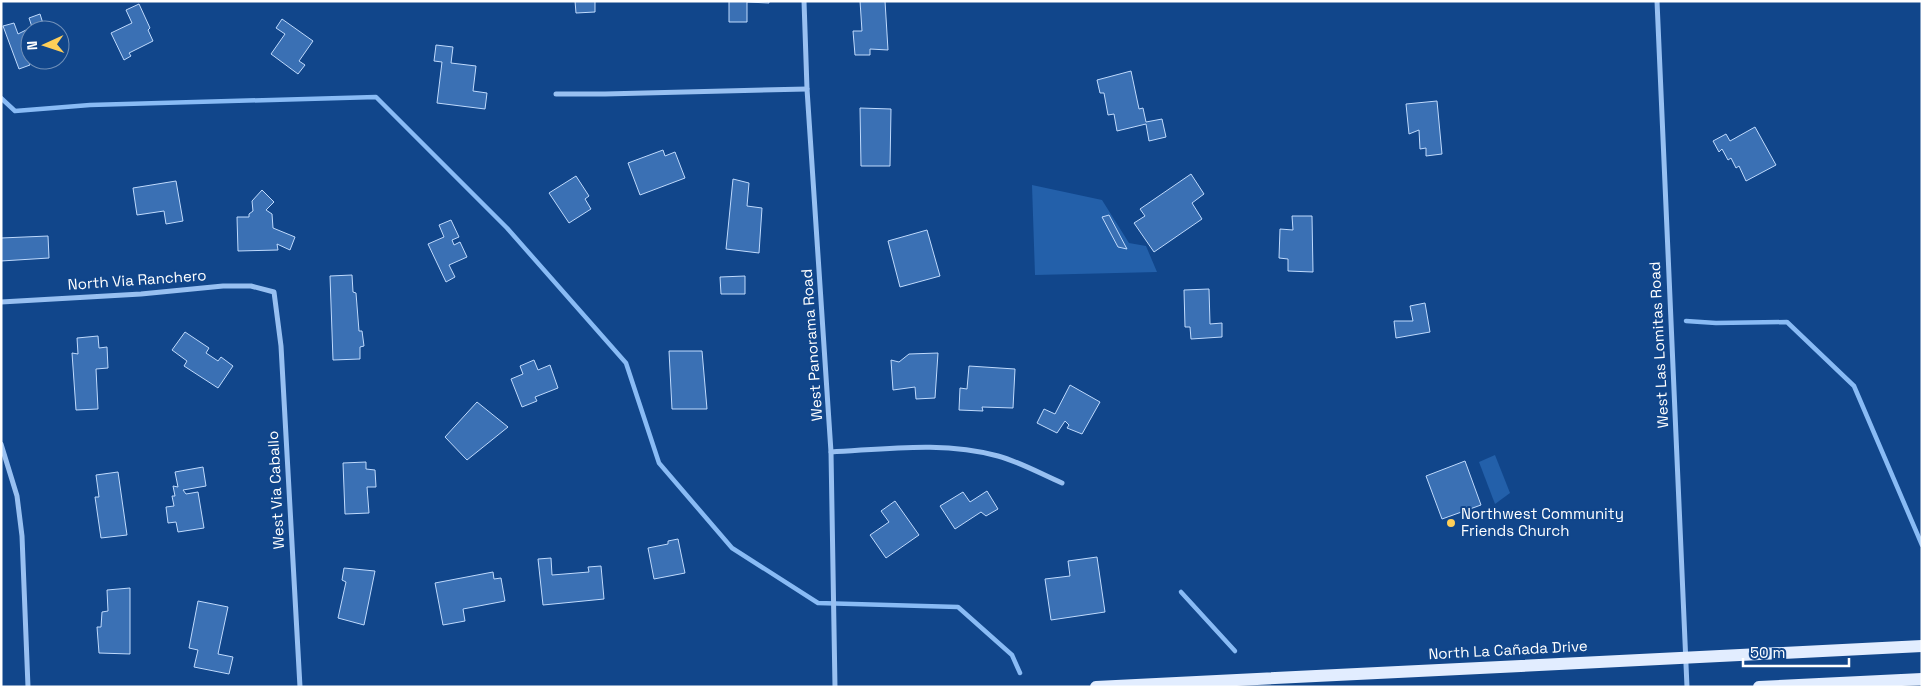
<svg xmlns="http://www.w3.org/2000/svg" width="1923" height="688" font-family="'Space Grotesk',sans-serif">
  <rect width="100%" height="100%" fill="#11468b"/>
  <g fill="#2360aa">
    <path d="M 1032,185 L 1102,200 L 1129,243 L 1146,246 L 1157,272 L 1035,275 Z"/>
    <path d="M 1495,455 L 1510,493 L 1495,504 L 1479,462 Z"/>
  </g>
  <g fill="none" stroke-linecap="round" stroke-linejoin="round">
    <g stroke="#89bbf5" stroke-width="4.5">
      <path d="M 1,98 L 15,111 L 90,105 L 376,97 L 507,228 L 626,363 L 659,463 L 732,548 L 818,603 L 958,607 L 1012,655 L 1020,673"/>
      <path d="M 1686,321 L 1716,323 L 1787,322 L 1854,386 L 1922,545"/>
      <path d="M 1181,592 L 1235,651"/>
    </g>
  </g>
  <g fill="#3a70b4" stroke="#bfdafd">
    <path d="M 575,1 L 595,1 L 595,12 L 576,13 Z"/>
    <path d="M 729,1 L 769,1 L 769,3 L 747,2 L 747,22 L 729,22 Z"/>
    <path d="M 860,1 L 885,1 L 888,50 L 870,49 L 870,55 L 855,55 L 853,31 L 862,31 Z"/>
    <path d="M 139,4 L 150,28 L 148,30 L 153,41 L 129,53 L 131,56 L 124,60 L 111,33 L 132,23 L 126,10 Z"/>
    <path d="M 40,14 L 45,30 L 30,30 L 30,57 L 27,58 L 30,65 L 19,69 L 3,26 L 14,23 L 18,34 L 32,27 L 29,18 Z"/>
    <path d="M 282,19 L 313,41 L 299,61 L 305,65 L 298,74 L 271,54 L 285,34 L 276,28 Z"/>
    <path d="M 436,45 L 453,47 L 451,63 L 476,66 L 473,91 L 487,93 L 485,109 L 437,103 L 442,62 L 434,61 Z"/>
    <path d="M 1131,71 L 1139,109 L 1143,108 L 1146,122 L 1162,119 L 1166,137 L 1149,141 L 1146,124 L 1117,131 L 1114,114 L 1108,115 L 1104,93 L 1100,93 L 1097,80 Z"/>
    <path d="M 1437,101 L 1442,154 L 1426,156 L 1426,148 L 1420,149 L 1419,130 L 1409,134 L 1406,104 Z"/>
    <path d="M 860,108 L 891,109 L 890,166 L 861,166 Z"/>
    <path d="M 1755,127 L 1776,165 L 1746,181 L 1739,166 L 1736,168 L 1731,158 L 1728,160 L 1722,149 L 1719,152 L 1713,141 L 1726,134 L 1730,141 Z"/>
    <path d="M 663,150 L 665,156 L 675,152 L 685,178 L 640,195 L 628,163 Z"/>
    <path d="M 1191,174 L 1204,194 L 1192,203 L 1202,219 L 1154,252 L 1134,223 L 1145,216 L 1140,209 Z"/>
    <path d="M 576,176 L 589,196 L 585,199 L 591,209 L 569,223 L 549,193 Z"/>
    <path d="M 733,179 L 749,183 L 747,206 L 762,208 L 759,253 L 726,249 Z"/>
    <path d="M 176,181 L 183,221 L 166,224 L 164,211 L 137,215 L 133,188 Z"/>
    <path d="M 262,190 L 274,202 L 266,210 L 272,214 L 273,228 L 295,237 L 290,250 L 277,244 L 278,250 L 238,251 L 237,217 L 249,217 L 249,214 L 253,211 L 252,201 Z"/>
    <path d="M 1109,215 L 1127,249 L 1118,247 L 1102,217 Z"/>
    <path d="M 1292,216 L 1312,216 L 1313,272 L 1288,271 L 1288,259 L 1279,258 L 1280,229 L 1293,230 Z"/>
    <path d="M 451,220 L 459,237 L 452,240 L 454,245 L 460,242 L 467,257 L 449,265 L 455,277 L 446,282 L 428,244 L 444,237 L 439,225 Z"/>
    <path d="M 927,230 L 940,276 L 900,287 L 888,241 Z"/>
    <path d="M 48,236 L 49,258 L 1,261 L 1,238 Z"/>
    <path d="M 352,275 L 353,292 L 356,293 L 359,331 L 362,331 L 364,346 L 360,347 L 360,359 L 333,360 L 330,276 Z"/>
    <path d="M 745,276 L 745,294 L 721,294 L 720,277 Z"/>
    <path d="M 1209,289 L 1210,324 L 1222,323 L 1222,337 L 1191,339 L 1190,327 L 1185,327 L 1184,290 Z"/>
    <path d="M 1425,303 L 1430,332 L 1396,338 L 1394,321 L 1413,321 L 1410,306 Z"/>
    <path d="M 185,332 L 209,348 L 206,353 L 218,361 L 221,357 L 233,366 L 218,388 L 184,366 L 187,361 L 172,350 Z"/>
    <path d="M 98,336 L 99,348 L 107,347 L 108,368 L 96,369 L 98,409 L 76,410 L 72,353 L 78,354 L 77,338 Z"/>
    <path d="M 669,351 L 702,351 L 707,409 L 672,409 Z"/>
    <path d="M 938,353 L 935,398 L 916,399 L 915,387 L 893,390 L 891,360 L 899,362 L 909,354 Z"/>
    <path d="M 534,360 L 538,370 L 550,365 L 558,388 L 535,397 L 537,401 L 522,407 L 511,379 L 523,374 L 520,366 Z"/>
    <path d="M 969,366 L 1015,369 L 1013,408 L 982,407 L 983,411 L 959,410 L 960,388 L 967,389 Z"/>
    <path d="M 1070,385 L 1100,402 L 1082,434 L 1067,428 L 1069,425 L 1065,421 L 1057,433 L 1037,423 L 1044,409 L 1055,414 Z"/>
    <path d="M 477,402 L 508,427 L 467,460 L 445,437 Z"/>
    <path d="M 1465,461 L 1481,505 L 1442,519 L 1426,476 Z"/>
    <path d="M 366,462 L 366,469 L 375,470 L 376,487 L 367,487 L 369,513 L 345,514 L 343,463 Z"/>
    <path d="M 203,467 L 206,486 L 183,490 L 186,494 L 198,492 L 204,528 L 178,532 L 176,522 L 168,523 L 166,507 L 174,506 L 172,496 L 175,496 L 173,486 L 178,487 L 175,472 Z"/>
    <path d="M 118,472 L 127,535 L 101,538 L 95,497 L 99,497 L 96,475 Z"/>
    <path d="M 987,491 L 998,509 L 986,516 L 981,512 L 955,529 L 940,506 L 963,492 L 970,502 Z"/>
    <path d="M 895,501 L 919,535 L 886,558 L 870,535 L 889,522 L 881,511 Z"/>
    <path d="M 678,539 L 685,573 L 654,579 L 648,548 L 668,544 L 668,541 Z"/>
    <path d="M 1097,557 L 1105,612 L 1051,620 L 1045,579 L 1070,576 L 1068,561 Z"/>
    <path d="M 551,558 L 552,575 L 589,572 L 588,567 L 601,566 L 604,599 L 543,605 L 538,559 Z"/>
    <path d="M 344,568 L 375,571 L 364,625 L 338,618 L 346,582 L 342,580 Z"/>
    <path d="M 493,572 L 494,579 L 501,578 L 505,601 L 463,609 L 465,621 L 443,625 L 435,583 Z"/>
    <path d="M 130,588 L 130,654 L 99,653 L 97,627 L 101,627 L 102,612 L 108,611 L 107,590 Z"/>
    <path d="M 198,601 L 228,607 L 218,654 L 233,657 L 229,674 L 194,667 L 198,650 L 189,648 Z"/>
  </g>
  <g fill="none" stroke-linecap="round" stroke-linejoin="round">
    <g stroke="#98c0f1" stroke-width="5">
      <path d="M 804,1 L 807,89 L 831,452 L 835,687"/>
      <path d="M 1657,1 L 1687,687"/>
      <path d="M 556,94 L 605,94 L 807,89"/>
      <path d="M 1,302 L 141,294 L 223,286 L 251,286 L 274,292 L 281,346 L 300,687"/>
      <path d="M 1,444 L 17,496 L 22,536 L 28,687"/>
      <path d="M 831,452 C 887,449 944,441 998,456 C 1020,462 1041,474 1062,483"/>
    </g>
    <g stroke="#e2edff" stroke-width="12">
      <path d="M 1096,687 L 1922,646"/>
      <path d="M 1759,687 L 1922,679"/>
    </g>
  </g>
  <circle fill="#ffcf58" stroke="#11468b" stroke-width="2" cx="1451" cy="523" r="5"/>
  <g text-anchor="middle" stroke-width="4" stroke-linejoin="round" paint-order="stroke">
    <g font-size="15" fill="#fff" stroke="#11468b">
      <text transform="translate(137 280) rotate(-4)" y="5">North Via Ranchero</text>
      <text transform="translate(812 345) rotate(-94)" y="5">West Panorama Road</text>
      <text transform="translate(1659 345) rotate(-93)" y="5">West Las Lomitas Road</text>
      <text transform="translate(276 490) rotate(-93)" y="5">West Via Caballo</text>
      <text transform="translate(1508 650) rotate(-3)" y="5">North La Cañada Drive</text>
    </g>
    <g font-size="15" fill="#fff" stroke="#11468b" text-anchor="start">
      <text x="1461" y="519">Northwest Community<tspan x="1461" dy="17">Friends Church</tspan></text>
    </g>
  </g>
  <rect width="1923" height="688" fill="none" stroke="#ffffff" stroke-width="5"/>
  <g transform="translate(45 45) rotate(267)"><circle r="24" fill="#11468b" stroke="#7090b9"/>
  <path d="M0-4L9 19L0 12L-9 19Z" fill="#ffcf58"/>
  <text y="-8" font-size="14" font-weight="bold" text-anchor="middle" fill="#ffffff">N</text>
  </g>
  <path d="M1743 658v8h106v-8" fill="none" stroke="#ffffff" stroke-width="2.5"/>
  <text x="1750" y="658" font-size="15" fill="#ffffff" stroke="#11468b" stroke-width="4" paint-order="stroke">50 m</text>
</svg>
